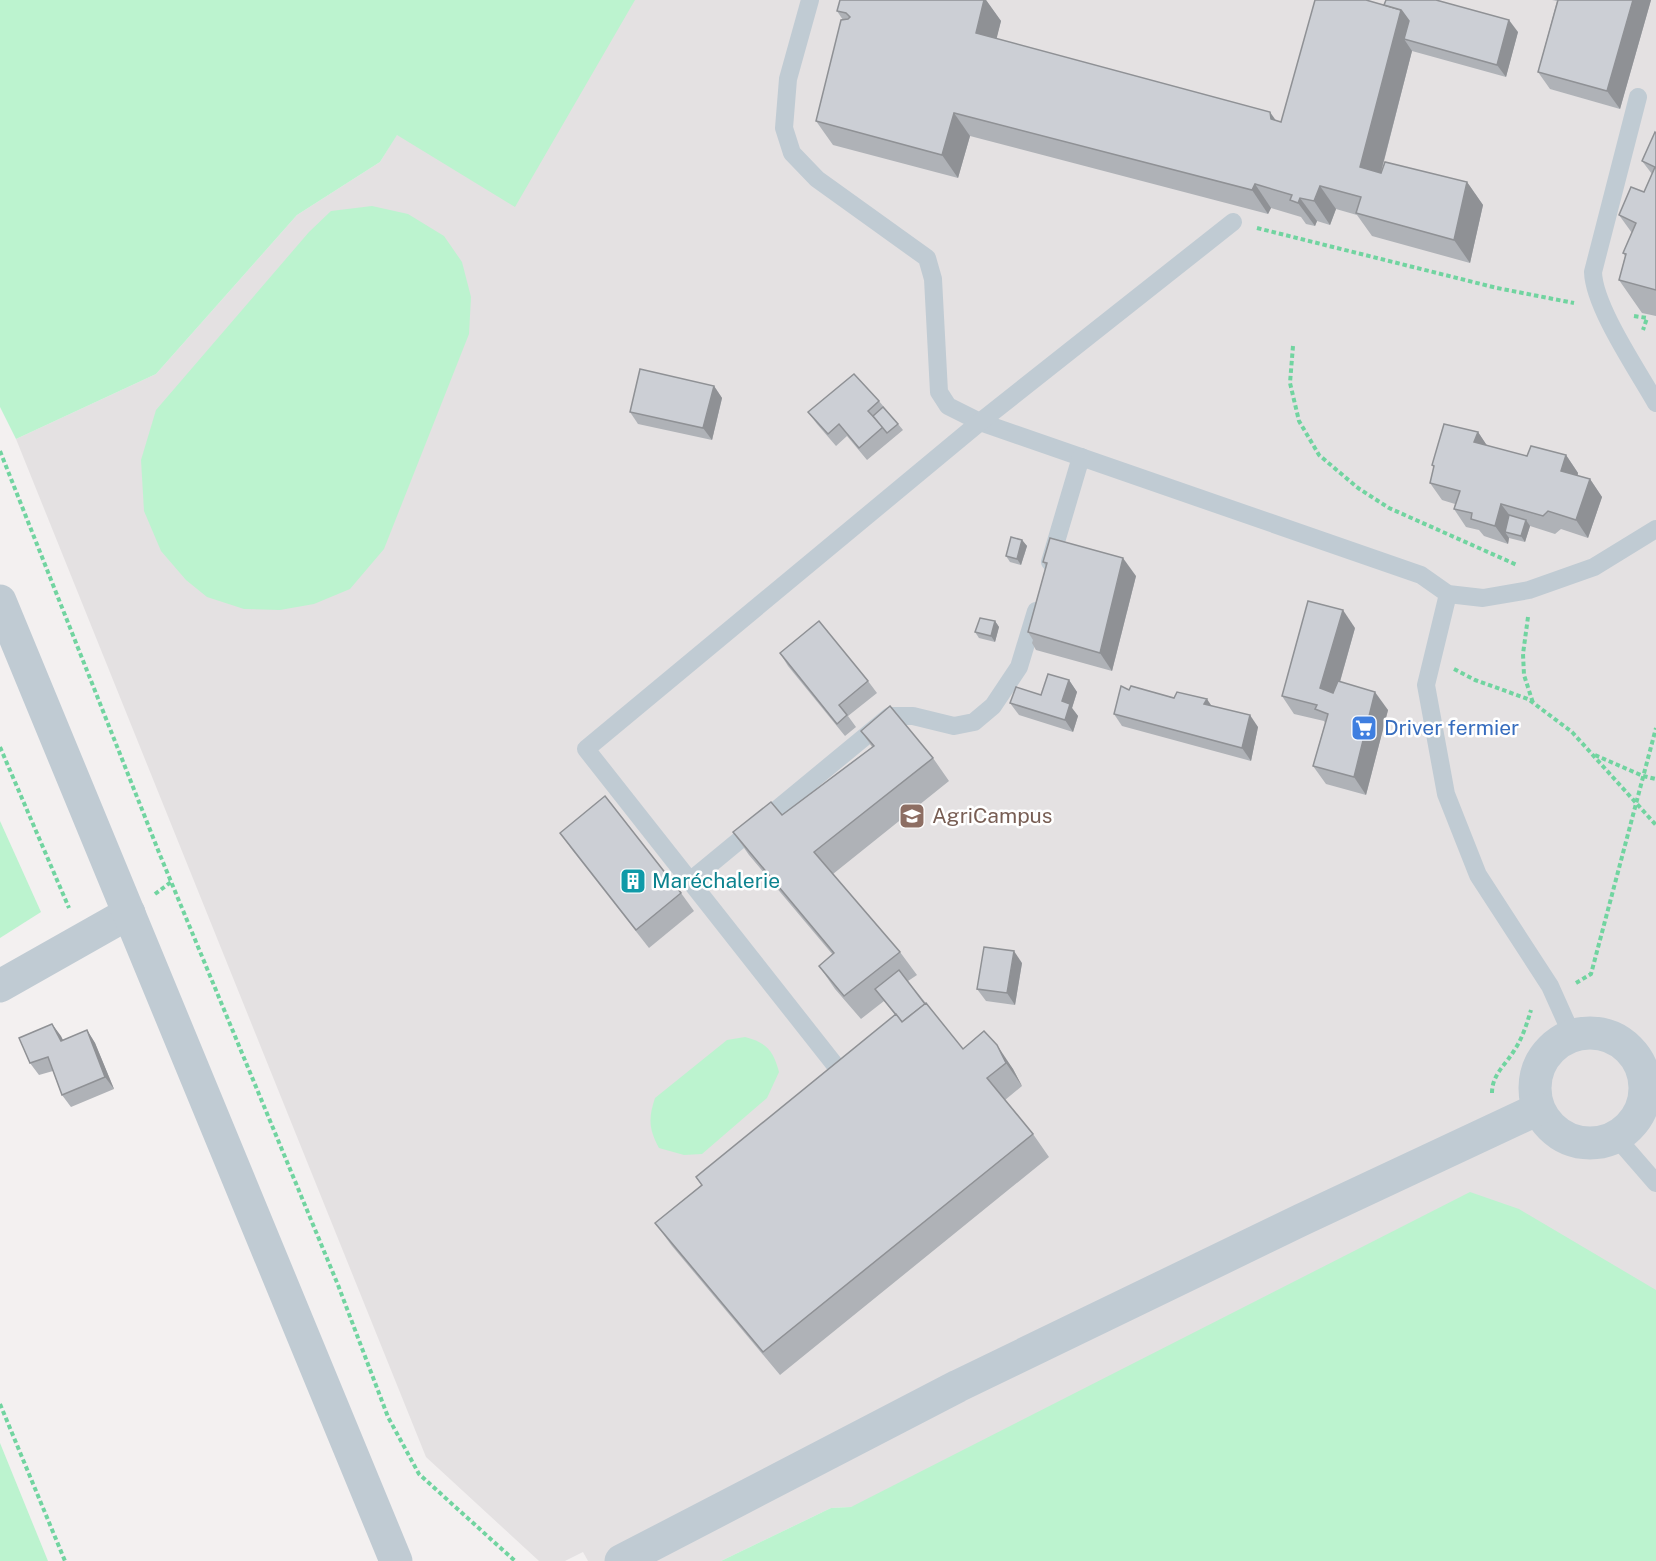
<svg xmlns="http://www.w3.org/2000/svg" width="1656" height="1561" font-family="'Public Sans',sans-serif">
  <rect width="100%" height="100%" fill="#f3f0f0"/>
  <path fill="#e4e1e2" d="M 479,0 L 1656,0 L 1656,1290 L 851,1507 L 831,1508 L 721,1561 L 588,1561 L 583,1552 L 565,1561 L 539,1561 L 426,1457 L 16,439 L 156,374 L 297,215 L 380,162 Z"/>
  <g fill="#bcf3cf">
    <path d="M 0,0 L 635,0 L 515,207 L 397,135 L 380,162 L 297,215 L 156,374 L 16,439 L 0,407 Z"/>
    <path d="M 372,206 L 408,214 L 444,236 L 462,262 L 471,297 L 469,334 L 384,549 L 350,589 L 314,604 L 280,610 L 244,609 L 207,597 L 186,580 L 161,551 L 144,511 L 141,460 L 156,410 L 309,232 L 331,211 Z"/>
    <path d="M 0,821 L 41,912 L 0,938 Z"/>
    <path d="M 745,1037 C 767,1043 773,1050 779,1072 L 767,1098 L 702,1154 L 684,1155 L 659,1148 C 649,1129 648,1119 655,1098 L 727,1040 Z"/>
    <path d="M 1470,1192 L 1519,1209 L 1656,1290 L 1656,1561 L 721,1561 L 831,1508 L 851,1507 Z"/>
    <path d="M 0,1443 L 48,1561 L 0,1561 Z"/>
  </g>
  <g fill="none" stroke-linecap="round" stroke-linejoin="round">
    <g stroke="#71d4a0" stroke-width="4" stroke-dasharray="4.5 3" stroke-linecap="butt">
      <path d="M 1257,228 L 1497,288 L 1574,303"/>
      <path d="M 1634,316 L 1647,318 L 1643,330"/>
      <path d="M 1293,346 L 1290,383 L 1299,421 L 1319,455 L 1358,488 L 1389,508 L 1517,565"/>
      <path d="M 0,451 L 160,855 L 338,1285 L 388,1417 L 419,1474 L 515,1561"/>
      <path d="M 1528,617 L 1523,654 L 1524,675 L 1533,703"/>
      <path d="M 1454,669 L 1475,680 L 1528,699 L 1572,732 L 1656,825"/>
      <path d="M 0,747 L 69,908"/>
      <path d="M 1595,755 L 1643,776 L 1656,779"/>
      <path d="M 155,894 L 171,882"/>
      <path d="M 1576,983 L 1591,974 L 1656,728"/>
      <path d="M 1492,1093 C 1492,1074 1506,1065 1515,1049 C 1523,1037 1527,1023 1531,1010"/>
      <path d="M 0,1404 L 65,1561"/>
    </g>
    <g stroke="#c0cbd3" stroke-width="18">
      <path d="M 810,0 L 788,79 L 784,128 L 792,153 L 817,179 L 927,258 L 933,279 L 939,392 L 948,406 L 980,422 L 1421,575 L 1448,594 L 1483,598 L 1529,590 L 1594,567 L 1656,529"/>
      <path d="M 1638,97 L 1593,272 C 1594,307 1638,371 1656,403"/>
      <path d="M 1050,562 L 1081,457"/>
      <path d="M 1448,594 L 1426,685 L 1446,794 L 1478,875 L 1550,986 L 1572,1035"/>
      <path d="M 690,881 L 890,716 L 913,716 L 954,726 L 974,722 L 993,706 L 1019,667 L 1036,611"/>
      <path d="M 835,1065 L 586,749 L 980,422 L 1233,222"/>
      <path d="M 1643,1073 L 1656,1069"/>
      <path d="M 1616,1137 L 1656,1183"/>
    </g>
    <g stroke="#c0cbd3" stroke-width="33">
      <path d="M 0,986 L 129,913"/>
      <circle cx="1590" cy="1088" r="55"/>
      <path d="M 621,1561 L 958,1386 L 1301,1220 L 1538,1109"/>
    </g>
    <path stroke="#c0cbd3" stroke-width="33" d="M 0,601 L 396,1561"/>
  </g>
  <g fill="#afb2b7">
    <path d="M 840,0 L 986,0 L 1001,21 L 996,39 L 1281,122 L 1384,5 L 1518,32 L 1506,77 L 1412,51 L 1381,173 L 1467,182 L 1483,205 L 1470,263 L 1372,236 L 1357,215 L 1336,209 L 1330,225 L 1317,221 L 1315,226 L 1306,224 L 1301,217 L 1271,208 L 1268,214 L 970,136 L 958,178 L 833,145 L 816,121 L 843,20 L 837,11 Z"/>
    <path d="M 1552,0 L 1651,0 L 1620,109 L 1550,89 L 1538,72 L 1557,1 Z"/>
    <path d="M 1656,133 L 1656,316 L 1642,313 L 1619,280 L 1625,256 L 1623,253 L 1632,233 L 1619,215 L 1644,192 L 1652,174 L 1642,161 Z"/>
    <path d="M 714,386 L 722,398 L 712,440 L 638,424 L 630,412 Z"/>
    <path d="M 879,401 L 903,430 L 867,460 L 847,436 L 836,446 L 817,424 L 808,412 Z"/>
    <path d="M 1478,432 L 1487,446 L 1527,456 L 1566,455 L 1578,473 L 1578,476 L 1590,479 L 1602,497 L 1588,538 L 1561,529 L 1555,534 L 1530,526 L 1525,542 L 1509,538 L 1508,544 L 1484,536 L 1479,530 L 1466,527 L 1454,509 L 1455,504 L 1442,500 L 1430,483 L 1434,467 L 1432,465 Z"/>
    <path d="M 1022,540 L 1027,546 L 1021,565 L 1010,562 L 1006,556 Z"/>
    <path d="M 1043,562 L 1136,576 L 1112,671 L 1036,650 L 1032,643 L 1033,640 L 1028,632 L 1046,566 Z"/>
    <path d="M 995,621 L 999,627 L 995,642 L 979,638 L 975,632 Z"/>
    <path d="M 1355,628 L 1340,682 L 1388,710 L 1366,795 L 1326,784 L 1313,766 L 1325,723 L 1324,721 L 1294,714 L 1282,696 Z"/>
    <path d="M 780,653 L 868,681 L 877,693 L 848,716 L 856,727 L 845,736 L 788,666 Z"/>
    <path d="M 1069,680 L 1077,692 L 1072,708 L 1078,716 L 1073,732 L 1019,715 L 1010,703 L 1041,695 Z"/>
    <path d="M 1129,690 L 1174,698 L 1211,706 L 1258,727 L 1251,761 L 1122,726 L 1114,714 Z"/>
    <path d="M 861,731 L 933,758 L 949,781 L 833,874 L 900,952 L 917,975 L 908,981 L 963,1049 L 984,1031 L 1013,1069 L 1022,1086 L 1005,1100 L 1033,1134 L 1049,1157 L 780,1375 L 672,1246 L 655,1223 L 702,1185 L 696,1177 L 895,1015 L 884,1001 L 861,1019 L 835,989 L 819,966 L 833,955 L 749,855 L 733,832 L 782,815 L 872,747 Z"/>
    <path d="M 560,833 L 681,893 L 694,911 L 649,948 L 573,851 Z"/>
    <path d="M 1022,963 L 1015,1005 L 986,1001 L 977,989 Z"/>
    <path d="M 52,1024 L 63,1040 L 87,1030 L 95,1043 L 114,1089 L 71,1107 L 62,1095 L 53,1071 L 39,1075 L 30,1063 Z"/>
  </g>
  <g fill="#8f9195">
    <path d="M 984,0 L 986,0 L 1001,21 L 992,57 L 976,33 Z"/>
    <path d="M 1633,0 L 1651,0 L 1620,109 L 1607,91 Z"/>
    <path d="M 1401,10 L 1417,33 L 1404,39 L 1412,51 L 1376,191 L 1360,167 Z"/>
    <path d="M 1509,20 L 1518,32 L 1506,77 L 1497,65 Z"/>
    <path d="M 1270,112 L 1286,135 L 1271,119 Z"/>
    <path d="M 954,113 L 970,136 L 958,178 L 942,155 Z"/>
    <path d="M 1467,182 L 1483,205 L 1470,263 L 1454,240 Z"/>
    <path d="M 1255,184 L 1271,208 L 1268,214 L 1252,190 Z"/>
    <path d="M 1320,186 L 1336,209 L 1330,225 L 1314,201 Z"/>
    <path d="M 1300,198 L 1317,221 L 1315,226 L 1298,203 Z"/>
    <path d="M 714,386 L 722,398 L 712,440 L 703,428 Z"/>
    <path d="M 1478,432 L 1490,450 L 1474,442 Z"/>
    <path d="M 1566,455 L 1578,473 L 1574,489 L 1561,471 Z"/>
    <path d="M 1590,479 L 1602,497 L 1588,538 L 1576,520 Z"/>
    <path d="M 1501,504 L 1514,521 L 1505,532 L 1509,538 L 1508,544 L 1495,526 Z"/>
    <path d="M 1526,520 L 1530,526 L 1525,542 L 1521,536 Z"/>
    <path d="M 1022,540 L 1027,546 L 1021,565 L 1017,559 Z"/>
    <path d="M 1123,558 L 1136,576 L 1112,671 L 1100,653 Z"/>
    <path d="M 1343,610 L 1355,628 L 1333,706 L 1320,688 Z"/>
    <path d="M 995,621 L 999,627 L 995,642 L 991,636 Z"/>
    <path d="M 1069,680 L 1077,692 L 1072,708 L 1078,716 L 1073,732 L 1065,720 L 1062,701 Z"/>
    <path d="M 1375,692 L 1388,710 L 1366,795 L 1354,777 Z"/>
    <path d="M 1207,699 L 1215,711 L 1204,704 Z"/>
    <path d="M 1250,715 L 1258,727 L 1251,761 L 1242,748 Z"/>
    <path d="M 1014,951 L 1022,963 L 1015,1005 L 1007,993 Z"/>
    <path d="M 52,1024 L 61,1036 L 69,1053 L 61,1041 Z"/>
    <path d="M 87,1030 L 95,1043 L 114,1089 L 105,1077 Z"/>
    <path d="M 997,1045 L 1013,1069 L 1022,1086 L 1006,1063 Z"/>
  </g>
  <g fill="#cccfd5" stroke="#8f9195" stroke-width="1.5">
    <path d="M 840,0 L 984,0 L 976,33 L 1270,112 L 1271,119 L 1281,122 L 1315,0 L 1366,0 L 1401,10 L 1360,167 L 1381,173 L 1385,162 L 1467,182 L 1454,240 L 1356,213 L 1361,197 L 1320,186 L 1314,201 L 1300,198 L 1298,203 L 1290,200 L 1292,195 L 1255,184 L 1252,190 L 954,113 L 942,155 L 816,121 L 841,20 L 848,19 L 850,17 L 846,13 L 837,11 Z"/>
    <path d="M 1386,0 L 1436,0 L 1509,20 L 1497,65 L 1404,39 L 1409,21 L 1401,10 L 1384,5 Z"/>
    <path d="M 1558,0 L 1633,0 L 1607,91 L 1538,72 Z"/>
    <path d="M 1655,132 L 1656,133 L 1656,290 L 1619,280 L 1626,254 L 1623,253 L 1636,223 L 1619,215 L 1631,187 L 1644,192 L 1655,167 L 1642,161 Z"/>
    <path d="M 640,369 L 714,386 L 703,428 L 630,412 Z"/>
    <path d="M 854,374 L 879,401 L 868,411 L 883,427 L 859,448 L 839,424 L 828,434 L 808,412 Z"/>
    <path d="M 883,407 L 898,424 L 887,433 L 873,416 Z"/>
    <path d="M 1444,424 L 1478,432 L 1474,442 L 1527,456 L 1531,446 L 1566,455 L 1561,471 L 1590,479 L 1576,520 L 1548,511 L 1543,516 L 1501,504 L 1495,526 L 1471,519 L 1472,513 L 1454,509 L 1460,491 L 1430,483 L 1434,466 L 1432,465 Z"/>
    <path d="M 1509,515 L 1526,520 L 1521,536 L 1505,532 Z"/>
    <path d="M 1011,537 L 1022,540 L 1017,559 L 1006,556 Z"/>
    <path d="M 1050,538 L 1123,558 L 1100,653 L 1028,632 L 1047,563 L 1043,562 Z"/>
    <path d="M 1308,601 L 1343,610 L 1320,688 L 1333,693 L 1338,681 L 1375,692 L 1354,777 L 1313,766 L 1328,714 L 1315,709 L 1317,705 L 1282,696 Z"/>
    <path d="M 980,618 L 995,621 L 991,636 L 975,632 Z"/>
    <path d="M 819,621 L 868,681 L 839,705 L 847,715 L 837,724 L 780,653 Z"/>
    <path d="M 1048,674 L 1069,680 L 1062,701 L 1070,704 L 1065,720 L 1010,703 L 1016,687 L 1041,695 Z"/>
    <path d="M 1121,686 L 1129,690 L 1131,686 L 1174,698 L 1177,692 L 1207,699 L 1204,704 L 1250,715 L 1242,748 L 1114,714 Z"/>
    <path d="M 890,706 L 933,758 L 814,852 L 900,952 L 844,996 L 819,966 L 834,953 L 733,832 L 771,802 L 782,815 L 874,746 L 861,731 Z"/>
    <path d="M 605,796 L 681,893 L 636,930 L 560,833 Z"/>
    <path d="M 984,947 L 1014,951 L 1007,993 L 977,989 Z"/>
    <path d="M 899,970 L 925,1004 L 902,1022 L 875,989 Z"/>
    <path d="M 926,1003 L 963,1049 L 984,1031 L 997,1045 L 1006,1063 L 987,1078 L 1033,1134 L 763,1352 L 655,1223 L 702,1185 L 696,1177 L 896,1014 L 902,1022 Z"/>
    <path d="M 52,1024 L 61,1041 L 87,1030 L 105,1077 L 62,1095 L 48,1057 L 30,1063 L 19,1038 Z"/>
  </g>
  <defs>
    <g id="supermarket-square" transform="scale(1.35)"><rect x="-9" y="-9" width="18" height="18" rx="4" fill="#3f7fe0" stroke="#fff"/><path d="M-6-5.5h2.5l.6 2H6L4.5 2H-2.5L-4.4-4H-6ZM-1.5 3.2a1.3 1.3 0 1 0 .1 0ZM3 3.2a1.3 1.3 0 1 0 .1 0Z" fill="#fff"/></g>
    <g id="school-square" transform="scale(1.35)"><rect x="-9" y="-9" width="18" height="18" rx="4" fill="#8d6e63" stroke="#fff"/><path d="M0-5L7-2L0 1L-7-2ZM-4 1L0 2.5L4 1V4Q0 6-4 4Z" fill="#fff"/></g>
    <g id="building-square" transform="scale(1.35)"><rect x="-9" y="-9" width="18" height="18" rx="4" fill="#0f9aa8" stroke="#fff"/><path d="M-4-6H4V6H1V3H-1V6H-4ZM-2.5-4.3h1.7v1.8h-1.7ZM.8-4.3h1.7v1.8H.8ZM-2.5-1h1.7V.8h-1.7ZM.8-1h1.7V.8H.8Z" fill="#fff"/></g>
  </defs>
  <g fill-rule="evenodd">
    <use href="#supermarket-square" x="1364" y="728"/>
    <use href="#school-square" x="912" y="816"/>
    <use href="#building-square" x="633" y="881"/>
  </g>
  <g text-anchor="middle" stroke-width="5" stroke-linejoin="round" paint-order="stroke">
    <g font-size="21" fill="#366cbe" stroke="#fff" text-anchor="start">
      <text x="1384" y="735">Driver fermier</text>
    </g>
    <g font-size="21" fill="#785e54" stroke="#fff" text-anchor="start">
      <text x="932" y="823">AgriCampus</text>
    </g>
    <g font-size="21" fill="#0d838f" stroke="#fff" text-anchor="start">
      <text x="652" y="888">Maréchalerie</text>
    </g>
  </g>
</svg>
